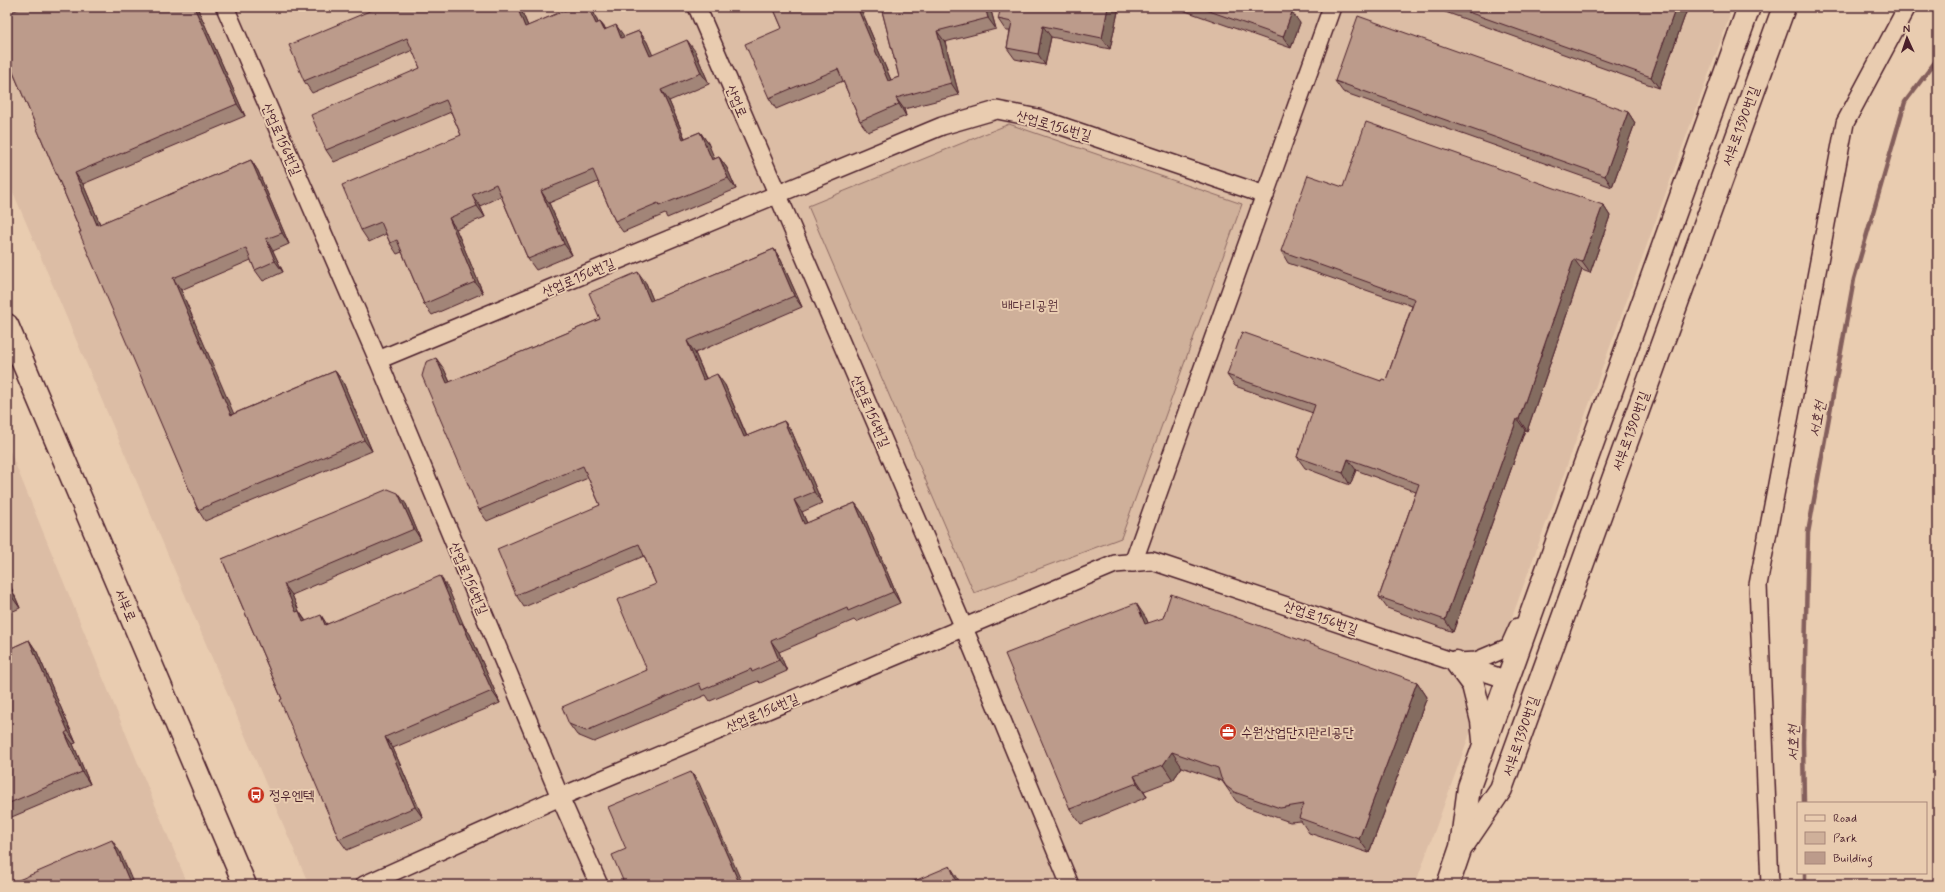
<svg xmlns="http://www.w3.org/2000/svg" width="1945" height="892" font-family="Mynerve,'Poor Story',sans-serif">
  <rect width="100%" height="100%" fill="#e9ccb0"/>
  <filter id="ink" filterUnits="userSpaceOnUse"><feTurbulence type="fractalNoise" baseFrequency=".025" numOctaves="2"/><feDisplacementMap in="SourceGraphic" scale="8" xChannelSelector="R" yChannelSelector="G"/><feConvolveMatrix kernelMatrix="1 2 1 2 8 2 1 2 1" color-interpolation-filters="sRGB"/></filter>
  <g filter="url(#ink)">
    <g fill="#dcbda5">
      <path d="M 7,7 L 1733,7 L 1415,885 L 309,885 L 7,178 Z"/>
      <path d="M 7,444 L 188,885 L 7,885 Z"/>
    </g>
    <path fill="#cfb09a" stroke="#8c6862" d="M 1009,124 L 1242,204 L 1121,538 L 974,593 L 808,206 Z"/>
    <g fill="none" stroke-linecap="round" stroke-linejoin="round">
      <g stroke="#845e5b" stroke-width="4.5">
        <path d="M 1804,803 L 1803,742 L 1808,533 L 1854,279 L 1905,102 L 1938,58"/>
        <path d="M 1805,873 L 1805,885"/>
      </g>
      <g stroke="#4a1f2b" stroke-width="20">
        <g id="street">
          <path d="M 225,7 L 378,360 L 560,797 L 599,885"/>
          <path d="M 697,7 L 964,628 L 1070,885"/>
          <path d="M 378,360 L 942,126 L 997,110 L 1038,118 L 1265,195"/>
          <path d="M 1133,563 L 1332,7"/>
          <path d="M 1458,662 L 1476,661 L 1509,647 L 1518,627"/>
          <path d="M 364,885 L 560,797 L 1115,564 L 1152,561 L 1508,680"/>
          <path d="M 1770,885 L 1758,585 L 1845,123 L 1907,7"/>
        </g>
      </g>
      <g stroke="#4a1f2b" stroke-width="25">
        <g id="secondary">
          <path d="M 7,325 L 245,885"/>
          <path d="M 1456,662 L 1473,685 L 1482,721 L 1484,740"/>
          <path d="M 1463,845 L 1501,789 L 1784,7"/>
          <path d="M 1448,885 L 1461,847 L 1469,787 L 1749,7"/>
        </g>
      </g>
      <use href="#street" stroke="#e9ccb0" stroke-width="17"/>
      <use href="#secondary" stroke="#e9ccb0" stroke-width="22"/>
    </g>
    <g fill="#a28578" stroke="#4a1f2b">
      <path d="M 197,7 L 245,116 L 83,184 L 100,224 L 251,160 L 258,171 L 289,244 L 273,251 L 283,272 L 263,281 L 255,270 L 251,260 L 181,290 L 233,414 L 335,371 L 343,382 L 372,451 L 205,521 L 198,510 L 81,232 L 7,58 Z"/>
      <path d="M 379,7 L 533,7 L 522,12 L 528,26 L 573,7 L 590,7 L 594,13 L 598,23 L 600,22 L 606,29 L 624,37 L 639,31 L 647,42 L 652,55 L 695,51 L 709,84 L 669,101 L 685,138 L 700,132 L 708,143 L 714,159 L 719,157 L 727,168 L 736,189 L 667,218 L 665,214 L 623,232 L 615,221 L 598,182 L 549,203 L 572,255 L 536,270 L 528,259 L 501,196 L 480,206 L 485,217 L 456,229 L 483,293 L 432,315 L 424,304 L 402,252 L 397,254 L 390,243 L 386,234 L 369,242 L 361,230 L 461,135 L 451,112 L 334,162 L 326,150 L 420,68 L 413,50 L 312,93 L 304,81 Z"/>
      <path d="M 773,7 L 860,7 L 891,80 L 899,77 L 881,7 L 990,7 L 996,29 L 945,42 L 959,95 L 904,109 L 906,116 L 868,132 L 860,121 L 843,81 L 776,109 L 769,98 L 782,28 Z"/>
      <path d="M 1119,7 L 1110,49 L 1051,37 L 1045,65 L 1015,59 L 1007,48 L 1010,31 L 1006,31 L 998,19 Z"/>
      <path d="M 1174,7 L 1278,7 L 1300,23 L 1291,48 Z"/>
      <path d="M 1433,7 L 1688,7 L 1659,88 L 1434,8 Z"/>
      <path d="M 1335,81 L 1628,112 L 1635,123 L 1612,187 L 1343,92 Z"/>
      <path d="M 1343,187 L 1603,205 L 1610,216 L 1590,273 L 1582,270 L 1527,431 L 1525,430 L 1453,632 L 1387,608 L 1379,597 L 1416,492 L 1356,470 L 1350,485 L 1305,468 L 1297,457 L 1313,413 L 1235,386 L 1227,375 L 1381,381 L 1386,380 L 1412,306 L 1288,263 L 1281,251 Z"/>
      <path d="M 774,249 L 781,260 L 802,307 L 695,353 L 706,378 L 725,385 L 747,436 L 784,421 L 792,432 L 822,503 L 802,512 L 807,523 L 855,503 L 863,514 L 900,603 L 856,622 L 854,620 L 779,652 L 787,671 L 760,683 L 758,681 L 710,701 L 706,695 L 594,742 L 577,735 L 569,724 L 647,670 L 656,584 L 644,556 L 524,607 L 516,595 L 600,505 L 588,478 L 487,521 L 479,510 L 444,369 L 450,382 L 600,319 L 646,283 L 653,300 Z"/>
      <path d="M 406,504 L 421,540 L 292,595 L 299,611 L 306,621 L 327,624 L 448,588 L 462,623 L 470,634 L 500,703 L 393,748 L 423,818 L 347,850 L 339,839 L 282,699 L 222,559 Z"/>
      <path d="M 7,578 L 20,608 L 7,614 Z"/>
      <path d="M 1146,618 L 1148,623 L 1417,682 L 1427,697 L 1369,853 L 1309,833 L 1301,821 L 1290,822 L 1244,806 L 1236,801 L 1222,781 L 1182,767 L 1173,780 L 1144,791 L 1147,797 L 1081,824 L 1070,809 Z"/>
      <path d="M 29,640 L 37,652 L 76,743 L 73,744 L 90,784 L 7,819 L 7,650 Z"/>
    </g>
    <g fill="#846c61" stroke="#4a1f2b">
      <path d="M 194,7 L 197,7 L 245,116 L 237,104 Z"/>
      <path d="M 517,7 L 518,7 L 522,12 L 533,38 L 525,27 Z"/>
      <path d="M 588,7 L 590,7 L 594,13 L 603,35 L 596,24 Z"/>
      <path d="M 857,7 L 860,7 L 896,92 L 888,81 Z"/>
      <path d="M 985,7 L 990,7 L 996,29 L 988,18 Z"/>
      <path d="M 1108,7 L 1119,7 L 1110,49 L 1102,38 Z"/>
      <path d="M 1676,7 L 1688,7 L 1659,88 L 1651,77 Z"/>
      <path d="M 1292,12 L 1300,23 L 1291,48 L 1283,37 Z"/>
      <path d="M 600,22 L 608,33 L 604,30 Z"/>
      <path d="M 616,25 L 624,36 L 629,49 L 621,38 Z"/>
      <path d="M 1043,26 L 1051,37 L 1045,65 L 1038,54 Z"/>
      <path d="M 639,31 L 647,42 L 658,67 L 650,56 Z"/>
      <path d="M 937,31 L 945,42 L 959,95 L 951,83 Z"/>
      <path d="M 687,40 L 695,51 L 709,84 L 701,73 Z"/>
      <path d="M 661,90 L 669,101 L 690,151 L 683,139 Z"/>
      <path d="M 896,98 L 904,109 L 906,116 L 899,104 Z"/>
      <path d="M 1628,112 L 1635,123 L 1612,187 L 1605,176 Z"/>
      <path d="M 700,132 L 708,143 L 720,171 L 712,160 Z"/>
      <path d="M 719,157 L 727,168 L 736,189 L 728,178 Z"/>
      <path d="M 251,160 L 258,171 L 289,244 L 282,233 Z"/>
      <path d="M 75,173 L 83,184 L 105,236 L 97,225 Z"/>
      <path d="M 541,191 L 549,203 L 572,255 L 564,244 Z"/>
      <path d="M 472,195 L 480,206 L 485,217 L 477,206 Z"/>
      <path d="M 1603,205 L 1610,216 L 1590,273 L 1582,262 Z"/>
      <path d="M 449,218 L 456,229 L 483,293 L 475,282 Z"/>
      <path d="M 266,239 L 273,251 L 283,272 L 275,261 Z"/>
      <path d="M 774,249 L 781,260 L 802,307 L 794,296 Z"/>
      <path d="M 1574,259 L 1582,270 L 1527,431 L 1519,419 Z"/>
      <path d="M 638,272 L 646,283 L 658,312 L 650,301 Z"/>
      <path d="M 173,278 L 181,290 L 239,426 L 231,415 Z"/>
      <path d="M 687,341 L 695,353 L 711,391 L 703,380 Z"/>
      <path d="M 436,358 L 444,369 L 455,394 L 447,383 Z"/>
      <path d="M 335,371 L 343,382 L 372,451 L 364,440 Z"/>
      <path d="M 717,374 L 725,385 L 752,449 L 744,437 Z"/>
      <path d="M 1517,419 L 1525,430 L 1453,632 L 1445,620 Z"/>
      <path d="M 784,421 L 792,432 L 822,503 L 814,492 Z"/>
      <path d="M 1348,459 L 1356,470 L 1350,485 L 1343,473 Z"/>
      <path d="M 398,493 L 406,504 L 421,540 L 414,529 Z"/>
      <path d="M 794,500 L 802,512 L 812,535 L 804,524 Z"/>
      <path d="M 855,503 L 863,514 L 900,603 L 893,592 Z"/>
      <path d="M 440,576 L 448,588 L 468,635 L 460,624 Z"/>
      <path d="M 7,578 L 20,608 L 12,597 L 7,585 Z"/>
      <path d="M 284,584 L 292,595 L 299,611 L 306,622 L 311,633 L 296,612 Z"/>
      <path d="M 1136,603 L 1146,618 L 1155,639 L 1145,624 Z"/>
      <path d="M 321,615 L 328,626 L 325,625 Z"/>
      <path d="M 462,623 L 470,634 L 500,703 L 492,691 Z"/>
      <path d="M 29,640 L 37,652 L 76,743 L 68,731 Z"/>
      <path d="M 771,641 L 779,652 L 787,671 L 779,660 Z"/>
      <path d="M 1417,682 L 1427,697 L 1369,853 L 1359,839 Z"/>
      <path d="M 65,733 L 73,744 L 90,784 L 82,772 Z"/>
      <path d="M 385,737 L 393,748 L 423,818 L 415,807 Z"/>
      <path d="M 1172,752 L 1182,767 L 1173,780 L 1163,765 Z"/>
      <path d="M 691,772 L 699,783 L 743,885 L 740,885 Z"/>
      <path d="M 1134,776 L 1144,791 L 1147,797 L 1137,783 Z"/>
      <path d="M 112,840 L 120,852 L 134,885 L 131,885 Z"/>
      <path d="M 950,866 L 957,877 L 961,885 L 958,885 Z"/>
    </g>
    <g fill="#bc9b8b" stroke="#4a1f2b">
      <path d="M 23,7 L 194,7 L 237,104 L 75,173 L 97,225 L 251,160 L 282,233 L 266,239 L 275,261 L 255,270 L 246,248 L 173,278 L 231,415 L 335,371 L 364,440 L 198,510 L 79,232 L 81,232 L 7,58 L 7,14 Z"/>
      <path d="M 379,7 L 517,7 L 525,27 L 573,7 L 588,7 L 596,24 L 600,22 L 604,30 L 616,25 L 621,38 L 639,31 L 650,56 L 687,40 L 701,73 L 661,90 L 683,139 L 700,132 L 712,160 L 719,157 L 728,178 L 659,206 L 658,203 L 615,221 L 593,170 L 541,191 L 564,244 L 528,259 L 496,184 L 472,195 L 477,206 L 449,218 L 475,282 L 424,304 L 397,240 L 390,243 L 381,222 L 361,230 L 342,185 L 461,135 L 446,100 L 326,150 L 311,115 L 420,68 L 407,38 L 304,81 L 289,45 Z"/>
      <path d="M 773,7 L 857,7 L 888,81 L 899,77 L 881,7 L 985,7 L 988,18 L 937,31 L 951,83 L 896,98 L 899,104 L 860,121 L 838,69 L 769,98 L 745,44 L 782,28 Z"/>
      <path d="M 1001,7 L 1108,7 L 1102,38 L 1043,26 L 1038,54 L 1007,48 L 1012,22 L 998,19 Z"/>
      <path d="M 1198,7 L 1278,7 L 1292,12 L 1283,37 Z"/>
      <path d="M 1454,7 L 1676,7 L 1651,77 Z"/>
      <path d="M 1358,16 L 1628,112 L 1605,176 L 1335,81 Z"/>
      <path d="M 1366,122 L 1603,205 L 1582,262 L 1574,259 L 1519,419 L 1517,419 L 1445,620 L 1379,597 L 1419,484 L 1348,459 L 1343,473 L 1297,457 L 1315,405 L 1227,375 L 1242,332 L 1381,381 L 1382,379 L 1386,380 L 1415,299 L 1281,251 L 1308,175 L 1343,187 Z"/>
      <path d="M 774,249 L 794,296 L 687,341 L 703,380 L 717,374 L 744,437 L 784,421 L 814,492 L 794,500 L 804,524 L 855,503 L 893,592 L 848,611 L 847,608 L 771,641 L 779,660 L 752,672 L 751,669 L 702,690 L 699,683 L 586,731 L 569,724 L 562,707 L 647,670 L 617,600 L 656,584 L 639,544 L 516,595 L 497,549 L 600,505 L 583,466 L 479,510 L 422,376 L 426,362 L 436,358 L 447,383 L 600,319 L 589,293 L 638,272 L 650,301 Z"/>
      <path d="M 388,489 L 398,493 L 414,529 L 284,584 L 296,612 L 299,611 L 303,622 L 321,615 L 325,625 L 440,576 L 460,624 L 462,623 L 492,691 L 385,737 L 415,807 L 339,839 L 280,700 L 282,699 L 222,559 Z"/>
      <path d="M 7,585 L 12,597 L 7,599 Z"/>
      <path d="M 1171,594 L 1417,682 L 1359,839 L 1299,818 L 1304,804 L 1280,808 L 1234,792 L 1226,786 L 1221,778 L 1218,768 L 1172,752 L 1163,765 L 1134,776 L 1137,783 L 1070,809 L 1005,654 L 1136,603 L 1145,624 L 1163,618 Z"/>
      <path d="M 29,640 L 68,731 L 65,733 L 82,772 L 7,804 L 7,650 Z"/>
      <path d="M 691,772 L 740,885 L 625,885 L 612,855 L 626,849 L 608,807 Z"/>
      <path d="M 112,840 L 131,885 L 7,885 Z"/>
      <path d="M 950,866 L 958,885 L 905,885 Z"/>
    </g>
  </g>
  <defs>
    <g id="office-disc" transform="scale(0.9)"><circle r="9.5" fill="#c8321e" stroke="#e9ccb0"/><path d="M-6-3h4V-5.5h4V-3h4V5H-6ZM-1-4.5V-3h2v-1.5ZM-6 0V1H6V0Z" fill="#fff"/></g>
    <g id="bus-disc" transform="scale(0.9)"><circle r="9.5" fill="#c8321e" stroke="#e9ccb0"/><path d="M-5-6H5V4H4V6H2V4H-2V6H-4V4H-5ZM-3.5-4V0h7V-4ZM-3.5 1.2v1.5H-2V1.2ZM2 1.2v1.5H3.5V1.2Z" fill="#fff"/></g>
  </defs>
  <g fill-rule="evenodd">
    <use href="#office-disc" x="1228" y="732"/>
    <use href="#bus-disc" x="256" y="795"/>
  </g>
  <g text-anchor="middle" stroke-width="4" stroke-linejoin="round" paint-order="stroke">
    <g font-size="14" fill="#4a1f2b" stroke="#e9ccb0">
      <text transform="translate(737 101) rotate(67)" y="5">산업로</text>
      <text transform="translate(1054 125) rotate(16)" y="5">산업로156번길</text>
      <text transform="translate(1740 126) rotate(-70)" y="5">서부로1390번길</text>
      <text transform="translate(282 139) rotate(66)" y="5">산업로156번길</text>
      <text transform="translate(578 277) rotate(-23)" y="5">산업로156번길</text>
      <text transform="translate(871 411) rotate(67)" y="5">산업로156번길</text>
      <text transform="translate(1630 431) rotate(-70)" y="5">서부로1390번길</text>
      <text transform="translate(469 578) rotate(67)" y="5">산업로156번길</text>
      <text transform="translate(126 605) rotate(67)" y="5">서부로</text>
      <text transform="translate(1321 617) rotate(19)" y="5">산업로156번길</text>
      <text transform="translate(762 712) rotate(-23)" y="5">산업로156번길</text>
      <text transform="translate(1520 736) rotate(-71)" y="5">서부로1390번길</text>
    </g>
    <g font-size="14" fill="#5e353c" stroke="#e9ccb0">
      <text x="1030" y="310">배다리공원</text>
    </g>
    <g font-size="14" fill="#4a1f2b" stroke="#e9ccb0" text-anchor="start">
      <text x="1241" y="737">수원산업단지관리공단</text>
      <text x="269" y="800">정우엔텍</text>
    </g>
    <g font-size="15" font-style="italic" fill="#5d343b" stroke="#e9ccb0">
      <text transform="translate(1817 419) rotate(-80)" y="5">서호천</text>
      <text transform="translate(1793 743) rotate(-89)" y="5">서호천</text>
    </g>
  </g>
  <rect width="1945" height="892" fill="none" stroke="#e9ccb0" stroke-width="24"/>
  <rect x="12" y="12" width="1921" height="868" fill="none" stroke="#4a1f2b" stroke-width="1.5" filter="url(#ink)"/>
  <rect x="1797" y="802" width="130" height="72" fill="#e9ccb0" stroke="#a9877b"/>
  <rect x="1805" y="815" width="20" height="6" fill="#e9ccb0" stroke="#a9877b"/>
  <text x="1833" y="822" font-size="12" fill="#4a1f2b">Road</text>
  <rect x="1805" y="832" width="20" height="12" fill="#cfb09a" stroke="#a9877b"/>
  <text x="1833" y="842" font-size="12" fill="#4a1f2b">Park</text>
  <rect x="1805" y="852" width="20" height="12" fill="#bc9b8b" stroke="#a9877b"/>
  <text x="1833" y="862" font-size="12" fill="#4a1f2b">Building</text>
  <g transform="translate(1907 38) rotate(357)" stroke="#e9ccb0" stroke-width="3" paint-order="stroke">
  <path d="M0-3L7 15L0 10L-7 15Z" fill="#4a1f2b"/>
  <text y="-6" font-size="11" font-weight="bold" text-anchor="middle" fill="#4a1f2b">N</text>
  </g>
</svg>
